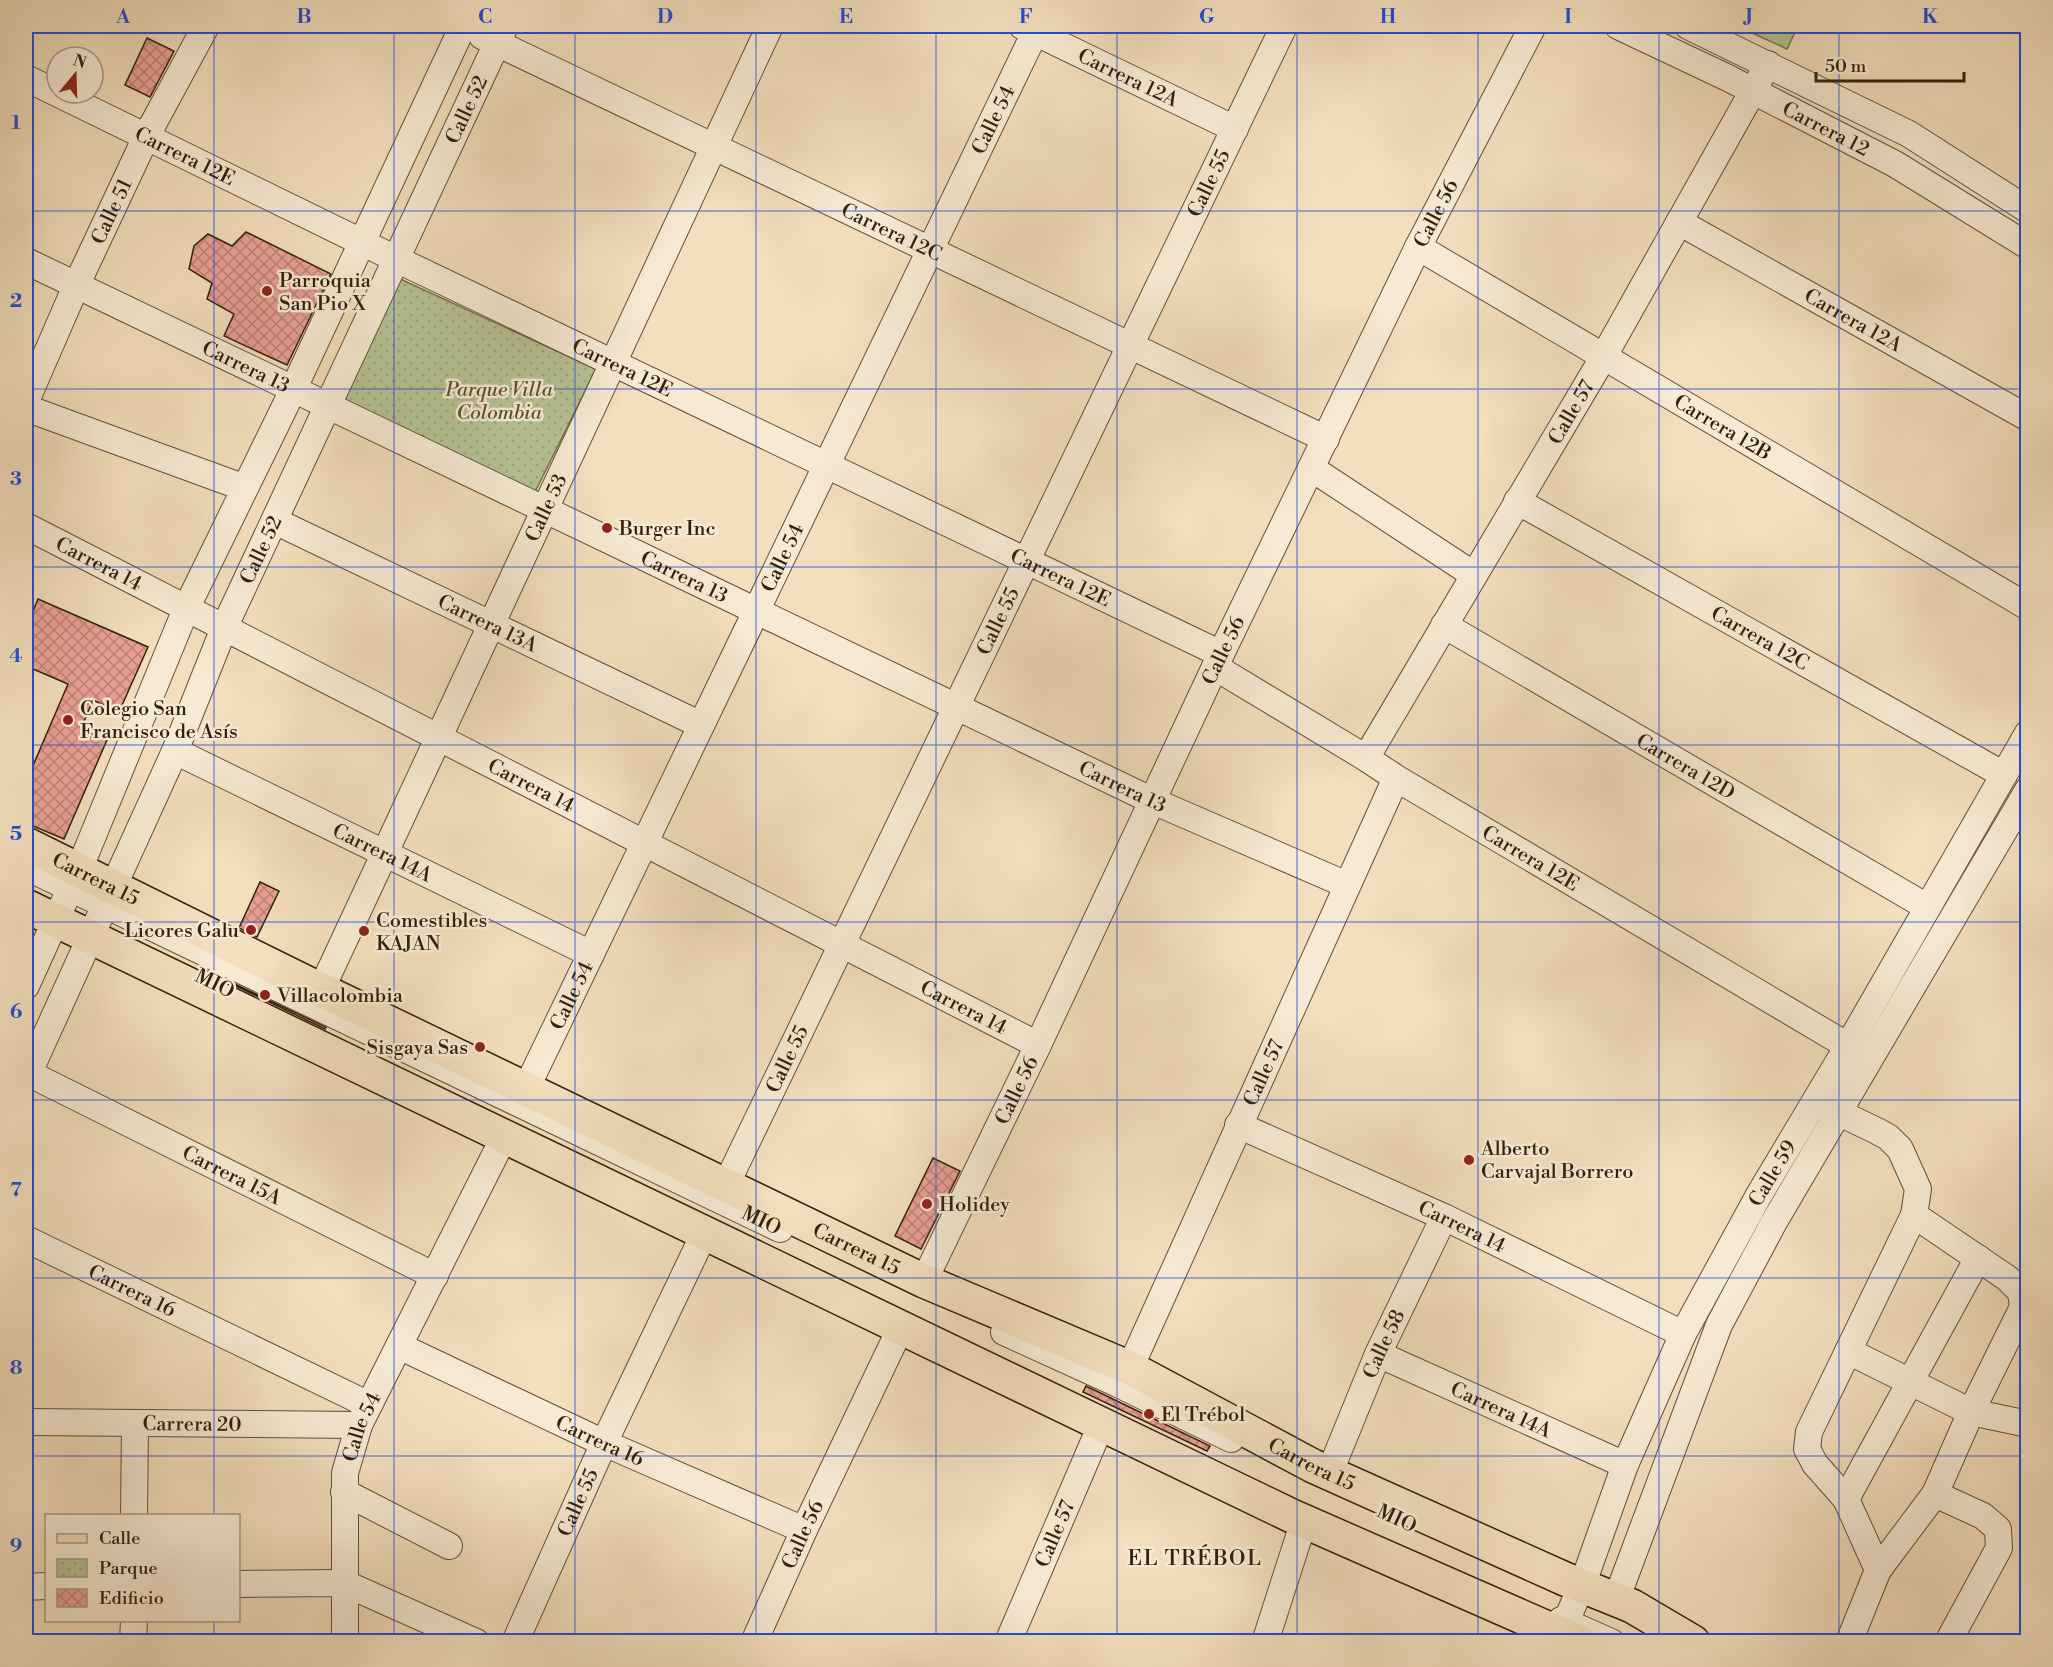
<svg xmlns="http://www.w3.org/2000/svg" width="2053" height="1667" font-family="'Libre Bodoni',serif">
  <defs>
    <pattern id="park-dots" width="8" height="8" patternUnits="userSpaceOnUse" patternTransform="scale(1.5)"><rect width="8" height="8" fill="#b5c295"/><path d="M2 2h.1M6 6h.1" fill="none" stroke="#9ca67f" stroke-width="1.8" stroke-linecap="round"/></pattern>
    <pattern id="building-cross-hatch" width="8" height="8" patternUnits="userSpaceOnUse" patternTransform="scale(1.5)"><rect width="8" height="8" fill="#e9a095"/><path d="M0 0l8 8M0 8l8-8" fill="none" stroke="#bd8278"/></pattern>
  </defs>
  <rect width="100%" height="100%" fill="#f3debd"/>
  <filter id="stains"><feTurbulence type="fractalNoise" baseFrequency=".00333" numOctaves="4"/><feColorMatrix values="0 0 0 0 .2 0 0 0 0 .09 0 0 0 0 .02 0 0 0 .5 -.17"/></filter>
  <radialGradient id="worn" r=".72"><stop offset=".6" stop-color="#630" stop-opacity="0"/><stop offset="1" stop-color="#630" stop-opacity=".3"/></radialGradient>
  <path fill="#b5c295" stroke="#747251" stroke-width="1.5" d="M 1737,26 L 1798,26 L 1787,49 Z"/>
  <path fill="url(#park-dots)" stroke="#747251" stroke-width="1.5" d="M 398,278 L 596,369 L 534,494 L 342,401 Z"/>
  <g fill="url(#building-cross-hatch)" stroke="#32210d" stroke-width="1.5">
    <path d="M 147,38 L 174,51 L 150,97 L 125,85 Z"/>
    <path d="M 246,232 L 331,274 L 287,365 L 224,336 L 234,314 L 207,299 L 212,283 L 189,269 L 194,246 L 208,234 L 232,246 Z"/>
    <path d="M 38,599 L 148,647 L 119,712 L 93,700 L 81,729 L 107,740 L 64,839 L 26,823 L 26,782 L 68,684 L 26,666 L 26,628 Z"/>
    <path d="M 260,882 L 279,891 L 257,937 L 239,928 Z"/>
    <path d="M 203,969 L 326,1027 L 325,1029 L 203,970 Z"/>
    <path d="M 933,1158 L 960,1171 L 921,1249 L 895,1236 Z"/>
    <path d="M 1086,1386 L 1210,1446 L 1207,1451 L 1083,1392 Z"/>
  </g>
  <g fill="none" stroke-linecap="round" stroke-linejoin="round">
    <g stroke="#625039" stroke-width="28">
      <g id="minor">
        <path id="s1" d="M 1022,26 L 1235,129"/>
        <path id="s2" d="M 1618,26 L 1728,78 L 1895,164 L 2028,246"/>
        <path d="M 1688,26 L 1909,134 L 2028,210"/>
        <path id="s3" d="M 482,36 L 1326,439"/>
        <path id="s4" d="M 26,78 L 396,259 L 1221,654"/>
        <path id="s5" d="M 1679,222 L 2028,418"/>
        <path id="s6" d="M 1418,247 L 2028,607"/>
        <path id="s7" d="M 26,261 L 1153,801 L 1347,885"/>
        <path id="s8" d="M 26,401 L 76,286 L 146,137 L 206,26"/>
        <path d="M 26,408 L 245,488"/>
        <path d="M 1311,468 L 1474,575"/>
        <path id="s9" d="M 1517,501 L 2004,775"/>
        <path id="s10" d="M 275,521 L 701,725"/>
        <path id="s11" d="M 26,526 L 1038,1045"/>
        <path id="s12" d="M 1444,625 L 1927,907"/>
        <path id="s13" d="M 1215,667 L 1366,758 L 1396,778 L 1848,1046"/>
        <path id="s14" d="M 175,751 L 591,954"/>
        <path id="s15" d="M 1366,758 L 1604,356 L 1768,64"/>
        <path id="s16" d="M 26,867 L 780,1229"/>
        <path d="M 26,986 L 83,860 L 186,609 L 293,390 L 463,26"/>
        <path id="s17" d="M 321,990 L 770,26"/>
        <path id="s18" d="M 28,1073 L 435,1276"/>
        <path id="s19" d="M 26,1079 L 175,751 L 224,628 L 505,26"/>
        <path id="s20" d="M 526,1089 L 1038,26"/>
        <path d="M 1823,1105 L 1877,1131 L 1888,1137 L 1900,1149 L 1918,1189 L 1914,1215 L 1809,1432 L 1807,1449 L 1815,1464 L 1846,1499 L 1878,1570 L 1849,1642"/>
        <path id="s21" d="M 1238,1125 L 1444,1217 L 1683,1334"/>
        <path id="s22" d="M 726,1185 L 1284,26"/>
        <path id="s23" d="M 26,1239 L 369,1405"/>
        <path id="s24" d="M 924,1281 L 1038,1045 L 1221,654 L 1418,247 L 1533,26"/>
        <path d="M 1004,1332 L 1118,1384 L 1231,1439"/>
        <path id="s25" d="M 399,1346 L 604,1443 L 804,1530"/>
        <path d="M 1848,1351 L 1971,1412 L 2028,1424"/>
        <path id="s26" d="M 1378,1354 L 1625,1465"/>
        <path id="s27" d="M 1130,1368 L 1396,778"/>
        <path id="s28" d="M 26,1422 L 359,1425"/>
        <path id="s29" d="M 1329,1474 L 1378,1354 L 1444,1217"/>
        <path d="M 344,1492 L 449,1546"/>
        <path d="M 1935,1494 L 1983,1516 L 1998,1529 L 1999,1548 L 1948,1642"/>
        <path d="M 1846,1499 L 1978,1258"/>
        <path d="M 134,1516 L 135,1423"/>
        <path d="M 1878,1570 L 1935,1494 L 1971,1412 L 2023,1307 L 2021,1292 L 2007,1278 L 1914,1215"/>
        <path d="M 238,1584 L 344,1583 L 476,1642"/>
        <path d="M 26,1587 L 46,1586"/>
        <path d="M 1616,1600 L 1719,1325 L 1774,1222 L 2028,790"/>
        <path d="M 1561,1620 L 1611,1642"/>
        <path id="s30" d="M 1561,1634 L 1587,1572 L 1625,1465 L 1683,1334 L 1759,1195 L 1848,1046 L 2028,733"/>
        <path d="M 133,1642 L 134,1620"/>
        <path id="s31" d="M 345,1642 L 345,1473 L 359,1425 L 504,1137"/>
        <path id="s32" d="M 515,1642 L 604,1443 L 704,1234"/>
        <path id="s33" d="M 754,1642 L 804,1530 L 900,1329"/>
        <path id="s34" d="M 1008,1642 L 1101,1425"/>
        <path d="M 1265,1642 L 1304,1521"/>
      </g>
    </g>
    <g stroke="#32210d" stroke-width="36">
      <g id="major">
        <path id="s35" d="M 26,844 L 321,990 L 924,1281 L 1130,1368 L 1313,1466 L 1565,1579 L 1632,1606 L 1693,1642"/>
        <path d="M 26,906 L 1292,1516 L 1579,1642"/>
      </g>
    </g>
    <use href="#minor" stroke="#f7ead4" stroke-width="26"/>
    <use href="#major" stroke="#f3debd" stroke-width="33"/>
  </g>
  <path fill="none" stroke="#1d4ed8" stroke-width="1.5" stroke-opacity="0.55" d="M 214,26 L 214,1516M 394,26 L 394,1642M 575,26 L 575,1642M 756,26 L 756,1642M 936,26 L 936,1642M 1117,26 L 1117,1642M 1297,26 L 1297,1642M 1478,26 L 1478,1642M 1659,26 L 1659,1642M 1839,26 L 1839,1642M 26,211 L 2028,211M 26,389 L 2028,389M 26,567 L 2028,567M 26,745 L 2028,745M 26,922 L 2028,922M 26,1100 L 2028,1100M 26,1278 L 2028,1278M 26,1456 L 2028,1456M 214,1620 L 214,1642"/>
  <g fill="#8f2418" stroke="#f7ead4" stroke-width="2">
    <circle cx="267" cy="291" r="6"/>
    <circle cx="607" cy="528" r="6"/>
    <circle cx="68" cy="720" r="6"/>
    <circle cx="251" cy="930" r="6"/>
    <circle cx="364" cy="931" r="6"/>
    <circle cx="265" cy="995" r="6"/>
    <circle cx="480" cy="1047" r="6"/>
    <circle cx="1469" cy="1160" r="6"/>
    <circle cx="927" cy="1204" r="6"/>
    <circle cx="1149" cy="1414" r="6"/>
  </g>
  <g text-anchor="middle" stroke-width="5" stroke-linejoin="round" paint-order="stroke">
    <g font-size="20" fill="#32210d" stroke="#f7ead4">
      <text dy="7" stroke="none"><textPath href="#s1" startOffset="118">Carrera 12A</textPath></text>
      <text dy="7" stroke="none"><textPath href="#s19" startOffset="1065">Calle 52</textPath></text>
      <text dy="7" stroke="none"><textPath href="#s20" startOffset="1076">Calle 54</textPath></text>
      <text dy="7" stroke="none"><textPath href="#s2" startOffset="232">Carrera 12</textPath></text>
      <text dy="7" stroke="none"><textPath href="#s4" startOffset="177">Carrera 12E</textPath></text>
      <text dy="7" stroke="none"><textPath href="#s22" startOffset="1112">Calle 55</textPath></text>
      <text dy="7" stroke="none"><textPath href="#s8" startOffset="208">Calle 51</textPath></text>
      <text dy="7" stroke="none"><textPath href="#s24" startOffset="1184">Calle 56</textPath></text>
      <text dy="7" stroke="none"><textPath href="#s3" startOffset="454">Carrera 12C</textPath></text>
      <text dy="7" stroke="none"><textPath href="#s5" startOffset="200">Carrera 12A</textPath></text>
      <text dy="7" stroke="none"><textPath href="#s7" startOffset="244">Carrera 13</textPath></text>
      <text dy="7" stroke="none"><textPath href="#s4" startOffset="663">Carrera 12E</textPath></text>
      <text dy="7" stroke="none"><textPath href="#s15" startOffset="402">Calle 57</textPath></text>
      <text dy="7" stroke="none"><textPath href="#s6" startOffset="354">Carrera 12B</textPath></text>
      <text dy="7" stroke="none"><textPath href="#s17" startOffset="532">Calle 53</textPath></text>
      <text dy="7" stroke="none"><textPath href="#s19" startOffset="579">Calle 52</textPath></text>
      <text dy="7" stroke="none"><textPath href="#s20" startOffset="590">Calle 54</textPath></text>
      <text dy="7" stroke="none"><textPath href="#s11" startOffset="82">Carrera 14</textPath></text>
      <text dy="7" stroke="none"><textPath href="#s7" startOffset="730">Carrera 13</textPath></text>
      <text dy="7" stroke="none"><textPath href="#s4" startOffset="1149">Carrera 12E</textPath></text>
      <text dy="7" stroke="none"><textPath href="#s10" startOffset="236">Carrera 13A</textPath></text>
      <text dy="7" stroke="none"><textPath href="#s22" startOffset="626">Calle 55</textPath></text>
      <text dy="7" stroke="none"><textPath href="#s9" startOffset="279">Carrera 12C</textPath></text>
      <text dy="7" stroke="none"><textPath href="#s24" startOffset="698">Calle 56</textPath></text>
      <text dy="7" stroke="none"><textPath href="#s12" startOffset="280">Carrera 12D</textPath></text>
      <text dy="7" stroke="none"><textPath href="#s11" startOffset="568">Carrera 14</textPath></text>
      <text dy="7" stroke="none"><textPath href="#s7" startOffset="1216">Carrera 13</textPath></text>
      <text dy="7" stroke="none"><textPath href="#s14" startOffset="231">Carrera 14A</textPath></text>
      <text dy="7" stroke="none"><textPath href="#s13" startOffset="369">Carrera 12E</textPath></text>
      <text dy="7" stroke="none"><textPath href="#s35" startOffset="78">Carrera 15</textPath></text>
      <text transform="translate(215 983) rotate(26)" y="7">MIO</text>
      <text dy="7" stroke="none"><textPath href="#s20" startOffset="104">Calle 54</textPath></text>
      <text dy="7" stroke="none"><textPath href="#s11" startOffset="1054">Carrera 14</textPath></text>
      <text dy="7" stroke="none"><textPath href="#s22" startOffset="140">Calle 55</textPath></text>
      <text dy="7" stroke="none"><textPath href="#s27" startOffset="324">Calle 57</textPath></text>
      <text dy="7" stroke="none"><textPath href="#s24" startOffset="212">Calle 56</textPath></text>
      <text dy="7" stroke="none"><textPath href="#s30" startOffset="508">Calle 59</textPath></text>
      <text dy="7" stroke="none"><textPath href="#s18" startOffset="228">Carrera 15A</textPath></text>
      <text dy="7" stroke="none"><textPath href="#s16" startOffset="816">MIO</textPath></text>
      <text dy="7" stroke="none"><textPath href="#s21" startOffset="246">Carrera 14</textPath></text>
      <text dy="7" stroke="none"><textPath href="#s35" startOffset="924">Carrera 15</textPath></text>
      <text dy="7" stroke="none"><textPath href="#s23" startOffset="118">Carrera 16</textPath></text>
      <text dy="7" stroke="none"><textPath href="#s29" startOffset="141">Calle 58</textPath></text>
      <text dy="7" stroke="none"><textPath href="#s26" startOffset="135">Carrera 14A</textPath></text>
      <text dy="7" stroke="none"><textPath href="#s28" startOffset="166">Carrera 20</textPath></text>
      <text dy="7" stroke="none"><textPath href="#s31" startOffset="218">Calle 54</textPath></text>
      <text dy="7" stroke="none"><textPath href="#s25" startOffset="222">Carrera 16</textPath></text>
      <text dy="7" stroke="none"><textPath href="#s35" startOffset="1428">Carrera 15</textPath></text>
      <text dy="7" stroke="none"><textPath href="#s32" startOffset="153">Calle 55</textPath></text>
      <text transform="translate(1397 1518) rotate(25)" y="7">MIO</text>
      <text dy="7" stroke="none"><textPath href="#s33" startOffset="118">Calle 56</textPath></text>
      <text dy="7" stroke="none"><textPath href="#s34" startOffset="118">Calle 57</textPath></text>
    </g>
    <g font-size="20" fill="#32210d" stroke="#f7ead4" text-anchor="start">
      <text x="279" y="287">Parroquia<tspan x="279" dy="23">San Pio X</tspan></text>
      <text x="619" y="535">Burger Inc</text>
      <text x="80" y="715">Colegio San<tspan x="80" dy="23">Francisco de Asís</tspan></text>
      <text x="376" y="927">Comestibles<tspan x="376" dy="23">KAJAN</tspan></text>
      <text x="239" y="937" text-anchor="end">Licores Galu</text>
      <text x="277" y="1002">Villacolombia</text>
      <text x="468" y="1054" text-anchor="end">Sisgaya Sas</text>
      <text x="1481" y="1155">Alberto<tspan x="1481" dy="23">Carvajal Borrero</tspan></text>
      <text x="939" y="1211">Holidey</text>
      <text x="1161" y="1421">El Trébol</text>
    </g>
    <g font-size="20" font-style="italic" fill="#595136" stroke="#f7ead4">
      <text x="499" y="396">Parque Villa<tspan x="499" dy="23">Colombia</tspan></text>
    </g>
    <g font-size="21" letter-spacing="1.5" fill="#32210d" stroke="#f7ead4">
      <text x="1195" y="1565">EL TRÉBOL</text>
    </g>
  </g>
  <rect width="2053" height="1667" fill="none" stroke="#f3debd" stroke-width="66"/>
  <rect x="45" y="1514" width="195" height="108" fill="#f7ead4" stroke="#a89a84" stroke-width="1.5"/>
  <rect x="57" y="1534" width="30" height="9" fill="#f3debd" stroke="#a89a84" stroke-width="1.5"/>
  <text x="99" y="1544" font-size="18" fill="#32210d">Calle</text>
  <rect x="57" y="1559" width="30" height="18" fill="url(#park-dots)" stroke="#a89a84" stroke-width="1.5"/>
  <text x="99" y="1574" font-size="18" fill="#32210d">Parque</text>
  <rect x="57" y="1589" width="30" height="18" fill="url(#building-cross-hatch)" stroke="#a89a84" stroke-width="1.5"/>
  <text x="99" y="1604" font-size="18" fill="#32210d">Edificio</text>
  <g transform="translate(75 75) rotate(19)"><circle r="28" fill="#f7ead4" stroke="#a89a84" stroke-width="1.5"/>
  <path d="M0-4.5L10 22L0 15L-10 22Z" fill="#8f2418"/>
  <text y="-9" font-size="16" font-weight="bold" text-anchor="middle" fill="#32210d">N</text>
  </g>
  <path d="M1816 72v9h148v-9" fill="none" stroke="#32210d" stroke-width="3"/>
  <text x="1825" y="72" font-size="18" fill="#32210d" stroke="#f7ead4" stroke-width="4.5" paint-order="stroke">50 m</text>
  <rect x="33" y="33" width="1987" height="1601" fill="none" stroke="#1d4ed8" stroke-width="2"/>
  <g font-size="20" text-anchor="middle" font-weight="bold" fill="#1d4ed8">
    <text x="123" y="23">A</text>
    <text x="304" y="23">B</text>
    <text x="485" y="23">C</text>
    <text x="665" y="23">D</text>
    <text x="846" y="23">E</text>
    <text x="1026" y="23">F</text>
    <text x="1207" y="23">G</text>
    <text x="1388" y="23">H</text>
    <text x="1568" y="23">I</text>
    <text x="1749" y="23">J</text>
    <text x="1930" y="23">K</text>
    <text x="16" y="129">1</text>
    <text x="16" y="307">2</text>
    <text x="16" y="485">3</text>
    <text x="16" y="662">4</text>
    <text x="16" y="840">5</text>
    <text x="16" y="1018">6</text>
    <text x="16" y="1196">7</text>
    <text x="16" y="1374">8</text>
    <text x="16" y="1552">9</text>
  </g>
  <rect width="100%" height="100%" filter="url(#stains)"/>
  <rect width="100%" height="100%" fill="url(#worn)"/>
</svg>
